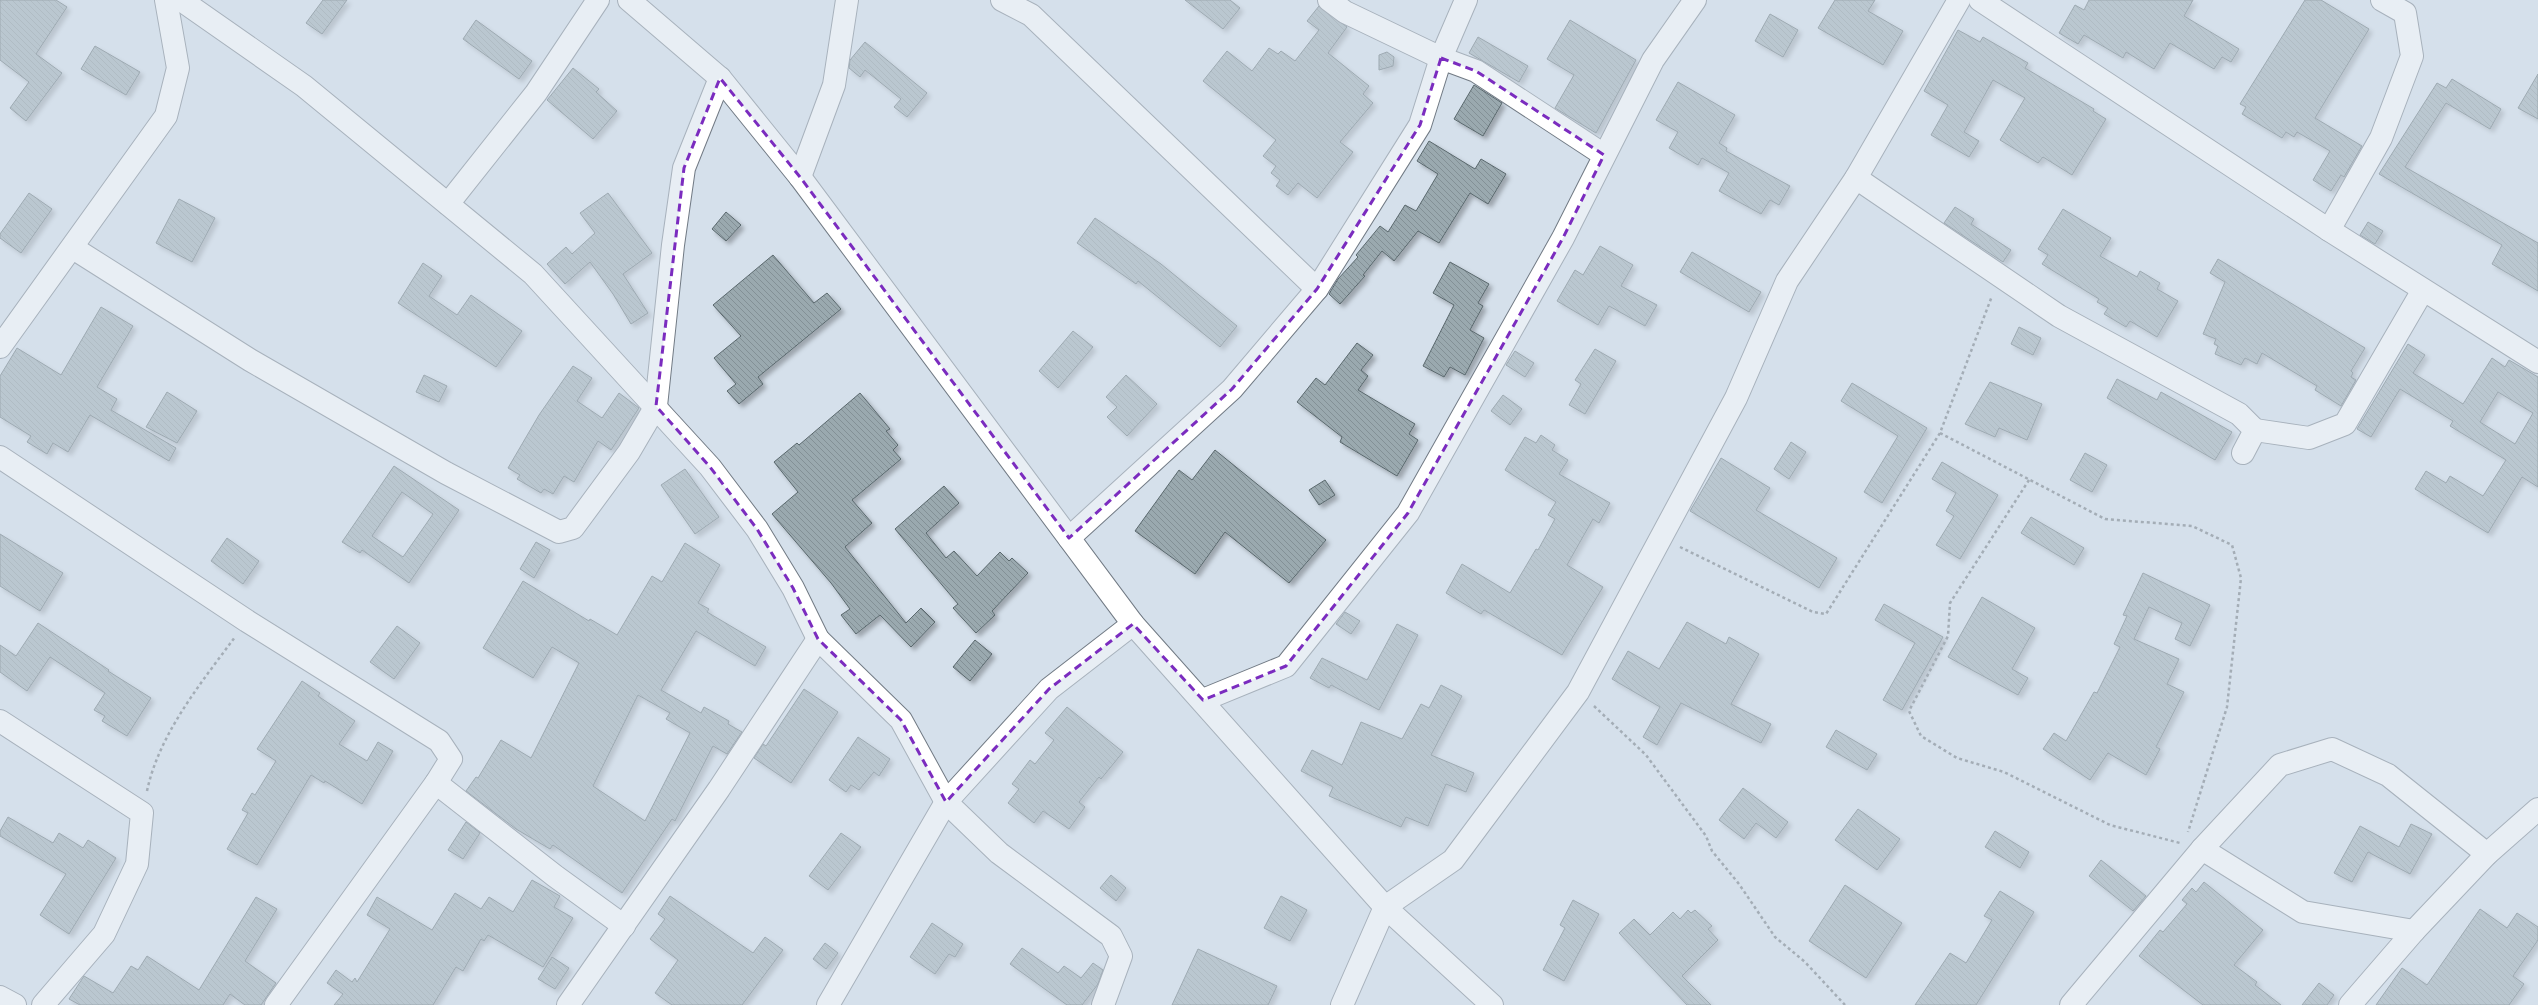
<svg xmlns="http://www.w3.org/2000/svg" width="2538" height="1005" font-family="'Public Sans',sans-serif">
  <defs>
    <pattern id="building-back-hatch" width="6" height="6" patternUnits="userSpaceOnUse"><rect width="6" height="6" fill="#9aa9af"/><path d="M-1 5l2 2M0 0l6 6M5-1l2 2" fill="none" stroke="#839096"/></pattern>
    <filter id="shadow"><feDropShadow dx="3.5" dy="3.5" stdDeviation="2" flood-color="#0004"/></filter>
  </defs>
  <rect width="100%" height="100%" fill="#d5e0eb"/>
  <g fill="url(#building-back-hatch)" stroke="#5a686d" fill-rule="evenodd" filter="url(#shadow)">
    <path d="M 0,0 L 56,0 L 67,7 L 36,54 L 62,73 L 26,121 L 10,108 L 29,82 L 0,60 Z"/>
    <path d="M 323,0 L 347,0 L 322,34 L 306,23 Z"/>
    <path d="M 1185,0 L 1230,0 L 1240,8 L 1223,29 Z"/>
    <path d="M 1835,0 L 1875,0 L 1868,11 L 1903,31 L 1883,65 L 1818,28 Z"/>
    <path d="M 2089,0 L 2193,0 L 2184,16 L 2239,49 L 2231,62 L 2222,57 L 2214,69 L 2170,43 L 2154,69 L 2126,52 L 2123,58 L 2084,35 L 2078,44 L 2059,33 L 2075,5 L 2084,10 Z"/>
    <path d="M 2305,0 L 2321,0 L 2369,29 L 2315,118 L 2362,146 L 2344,177 L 2341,175 L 2331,191 L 2313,180 L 2330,151 L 2297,132 L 2294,137 L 2286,132 L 2282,138 L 2242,114 L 2246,107 L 2240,104 Z"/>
    <path d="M 1319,6 L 1347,27 L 1328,53 L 1369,86 L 1363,94 L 1373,103 L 1340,142 L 1353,152 L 1317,198 L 1298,183 L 1288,195 L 1276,186 L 1280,180 L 1271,173 L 1276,166 L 1263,156 L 1276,140 L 1203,81 L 1227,51 L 1252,71 L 1269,48 L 1278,54 L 1281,51 L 1295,61 L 1319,30 L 1307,21 Z"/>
    <path d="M 1770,14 L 1798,30 L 1783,57 L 1755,41 Z"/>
    <path d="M 476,20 L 532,61 L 519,79 L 463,39 Z"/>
    <path d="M 1570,20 L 1636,60 L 1596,133 L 1555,108 L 1574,75 L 1547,59 Z"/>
    <path d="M 1958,30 L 1980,42 L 1983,37 L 2028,63 L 2025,68 L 2094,109 L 2093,111 L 2106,119 L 2072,175 L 2043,157 L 2038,163 L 2000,140 L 2025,98 L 1993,80 L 1964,132 L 1979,141 L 1969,157 L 1931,135 L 1948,105 L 1924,91 Z"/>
    <path d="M 1478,37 L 1528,66 L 1519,82 L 1469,53 Z"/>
    <path d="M 865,42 L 927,93 L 907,117 L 894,107 L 901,99 L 865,70 L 860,77 L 849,68 L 850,60 Z"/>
    <path d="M 95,46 L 140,72 L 126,95 L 81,69 Z"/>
    <path d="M 1387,52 L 1394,57 L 1393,66 L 1379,70 L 1379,55 Z"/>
    <path d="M 573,68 L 599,89 L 596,92 L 617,111 L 593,139 L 547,100 Z"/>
    <path d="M 2538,74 L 2538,119 L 2518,108 Z"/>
    <path d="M 2452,79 L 2501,109 L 2490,129 L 2446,103 L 2405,167 L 2538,243 L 2538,291 L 2492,264 L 2502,245 L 2379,174 L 2437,83 L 2446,88 Z"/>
    <path d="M 1678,82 L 1735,115 L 1719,143 L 1727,148 L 1726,151 L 1790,186 L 1779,205 L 1770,200 L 1761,214 L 1719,191 L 1729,173 L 1702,158 L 1698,165 L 1669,148 L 1678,132 L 1656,120 Z"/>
    <path d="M 1474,85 L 1502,103 L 1483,136 L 1454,119 Z"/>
    <path d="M 1429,141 L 1475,169 L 1481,159 L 1506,174 L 1488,204 L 1470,193 L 1439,243 L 1418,231 L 1394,261 L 1382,251 L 1363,275 L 1365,276 L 1340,304 L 1329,294 L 1338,279 L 1358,257 L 1356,255 L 1380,226 L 1388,232 L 1405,205 L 1416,211 L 1438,174 L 1417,161 Z"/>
    <path d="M 29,193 L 52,209 L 21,253 L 0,238 L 0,234 Z"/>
    <path d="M 608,193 L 652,253 L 623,274 L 648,313 L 631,324 L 613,294 L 590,262 L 565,284 L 547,264 L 566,247 L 572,254 L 595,233 L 580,213 Z"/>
    <path d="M 179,199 L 215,218 L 192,262 L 156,243 Z"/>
    <path d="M 1955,207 L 1974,219 L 1971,224 L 2011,250 L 2003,262 L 1944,223 Z"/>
    <path d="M 2063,209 L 2111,238 L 2100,256 L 2137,277 L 2140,271 L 2160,283 L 2157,289 L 2178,301 L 2157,337 L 2130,321 L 2126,327 L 2104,314 L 2108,308 L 2097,302 L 2099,299 L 2042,264 L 2048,255 L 2038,249 Z"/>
    <path d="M 726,212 L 741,225 L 726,241 L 712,229 Z"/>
    <path d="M 1095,218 L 1161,264 L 1237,326 L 1220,347 L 1138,281 L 1136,284 L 1077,243 Z"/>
    <path d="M 2368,222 L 2383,231 L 2375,244 L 2360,235 Z"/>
    <path d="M 1600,246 L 1633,265 L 1621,286 L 1657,305 L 1645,326 L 1609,306 L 1598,325 L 1557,301 L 1575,270 L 1583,275 Z"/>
    <path d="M 1692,252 L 1761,292 L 1749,312 L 1680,272 Z"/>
    <path d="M 773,255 L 814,303 L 827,293 L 841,309 L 758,377 L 763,384 L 739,404 L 727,391 L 736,384 L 714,358 L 741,336 L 713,305 Z"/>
    <path d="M 2218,259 L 2365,348 L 2351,371 L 2353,373 L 2351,377 L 2356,380 L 2341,406 L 2315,390 L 2317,386 L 2262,353 L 2257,364 L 2245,358 L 2241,365 L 2215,354 L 2218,346 L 2214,344 L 2216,339 L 2203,334 L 2225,282 L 2210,273 Z"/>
    <path d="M 1450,262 L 1489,284 L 1478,303 L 1483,306 L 1470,330 L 1484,338 L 1465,375 L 1450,367 L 1444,377 L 1423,366 L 1454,305 L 1433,293 Z"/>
    <path d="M 423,263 L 442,276 L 429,296 L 457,315 L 471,295 L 522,331 L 496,367 L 398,303 Z"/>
    <path d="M 101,307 L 133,326 L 97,387 L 117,399 L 111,410 L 176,448 L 169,461 L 90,415 L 68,452 L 53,443 L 47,454 L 27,442 L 31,436 L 0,417 L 0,376 L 17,348 L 61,375 Z"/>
    <path d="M 2019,327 L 2041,338 L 2033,355 L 2011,344 Z"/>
    <path d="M 1073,331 L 1093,347 L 1058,388 L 1039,371 Z"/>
    <path d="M 1357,343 L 1373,355 L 1361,370 L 1368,376 L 1358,390 L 1415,424 L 1409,434 L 1418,440 L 1397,476 L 1340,442 L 1342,437 L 1297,402 L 1316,378 L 1325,385 Z"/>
    <path d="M 2408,344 L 2425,355 L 2413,373 L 2463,404 L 2492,358 L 2505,367 L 2509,360 L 2538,377 L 2538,487 L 2522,477 L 2488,533 L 2415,489 L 2426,471 L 2446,483 L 2450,476 L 2483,496 L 2506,460 L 2450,426 L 2453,421 L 2400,389 L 2371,437 L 2357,429 ZM 2498,392 L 2533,413 L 2515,444 L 2480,422 Z"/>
    <path d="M 1595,349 L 1616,361 L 1585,414 L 1569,405 L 1581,384 L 1575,380 Z"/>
    <path d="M 1515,351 L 1534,363 L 1525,377 L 1506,365 Z"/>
    <path d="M 573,366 L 592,378 L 577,401 L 602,418 L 619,393 L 639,408 L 611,450 L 598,441 L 574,482 L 564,476 L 553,494 L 544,489 L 541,493 L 517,479 L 520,475 L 508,468 L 539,415 Z"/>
    <path d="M 424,375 L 447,386 L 439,402 L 416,392 Z"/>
    <path d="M 1126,375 L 1157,404 L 1127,436 L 1107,417 L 1117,407 L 1106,397 Z"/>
    <path d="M 2117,379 L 2157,400 L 2161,392 L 2232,432 L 2215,460 L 2107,398 Z"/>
    <path d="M 1990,382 L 2042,404 L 2027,440 L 1999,428 L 1995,437 L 1965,424 Z"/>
    <path d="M 1852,383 L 1927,428 L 1882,503 L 1864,492 L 1898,436 L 1841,401 Z"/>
    <path d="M 167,392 L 197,411 L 177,443 L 146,427 Z"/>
    <path d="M 860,393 L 890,429 L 886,431 L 898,445 L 893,450 L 901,459 L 852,500 L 872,523 L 845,547 L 906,623 L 921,608 L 935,622 L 911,647 L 880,615 L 856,634 L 841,615 L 850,609 L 831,583 L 772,514 L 798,492 L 774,462 L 797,443 L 799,445 Z"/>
    <path d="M 1503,395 L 1522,409 L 1510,425 L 1491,411 Z"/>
    <path d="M 1541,435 L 1555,445 L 1552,450 L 1568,460 L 1559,474 L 1610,503 L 1599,523 L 1593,519 L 1567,565 L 1603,587 L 1562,655 L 1484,610 L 1481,614 L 1446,593 L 1462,564 L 1510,593 L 1536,549 L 1538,550 L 1555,519 L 1548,515 L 1556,502 L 1505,470 L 1525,437 L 1536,443 Z"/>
    <path d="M 1791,442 L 1806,452 L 1789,479 L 1774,469 Z"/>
    <path d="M 1215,450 L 1326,540 L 1289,583 L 1225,532 L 1195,574 L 1135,531 L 1179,470 L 1192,480 Z"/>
    <path d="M 2085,453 L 2107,465 L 2092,492 L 2070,480 Z"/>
    <path d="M 1721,458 L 1770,488 L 1756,510 L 1837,558 L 1819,588 L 1690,511 Z"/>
    <path d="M 1942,462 L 1998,495 L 1960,559 L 1936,545 L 1954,516 L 1946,511 L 1956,493 L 1932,479 Z"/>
    <path d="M 394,466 L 459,510 L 409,583 L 362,550 L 360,553 L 342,542 ZM 402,492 L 433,514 L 403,557 L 372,536 Z"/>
    <path d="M 685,469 L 719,517 L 695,534 L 661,485 Z"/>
    <path d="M 1325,480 L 1335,495 L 1319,505 L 1309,490 Z"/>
    <path d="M 944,486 L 959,503 L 926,533 L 946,558 L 954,551 L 977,576 L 1000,552 L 1009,561 L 1012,558 L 1028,573 L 992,611 L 995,615 L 976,633 L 953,608 L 958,604 L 895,529 Z"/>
    <path d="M 2031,517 L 2084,548 L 2074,565 L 2021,533 Z"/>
    <path d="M 0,534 L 63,573 L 40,611 L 0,586 Z"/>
    <path d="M 227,538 L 259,561 L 243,584 L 211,561 Z"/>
    <path d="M 536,542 L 550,550 L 534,578 L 520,569 Z"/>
    <path d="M 685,543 L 720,565 L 698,603 L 709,609 L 707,612 L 766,647 L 755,666 L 696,631 L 661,690 L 701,713 L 704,707 L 729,721 L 728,724 L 742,732 L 727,754 L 713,746 L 675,821 L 672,819 L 622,893 L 553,845 L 550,849 L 516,829 L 466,791 L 476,777 L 478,778 L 501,740 L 531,758 L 579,663 L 552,647 L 533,678 L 483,648 L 523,581 L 589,621 L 590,619 L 617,635 L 652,576 L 662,582 ZM 638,695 L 670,713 L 666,719 L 690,733 L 645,821 L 593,786 Z"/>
    <path d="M 2143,573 L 2210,605 L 2190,646 L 2175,639 L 2182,623 L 2149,607 L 2134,639 L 2179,659 L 2167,684 L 2184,692 L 2156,747 L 2160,749 L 2146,775 L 2108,753 L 2090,780 L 2043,749 L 2054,733 L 2066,741 L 2094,692 L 2097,693 L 2120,647 L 2114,644 L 2127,616 L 2123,615 Z"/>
    <path d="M 1982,597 L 2035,628 L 2012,669 L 2028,678 L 2018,695 L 1948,657 Z"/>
    <path d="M 1884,604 L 1943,637 L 1902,710 L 1883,700 L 1915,643 L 1875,620 Z"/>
    <path d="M 1345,612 L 1360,621 L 1351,634 L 1336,624 Z"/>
    <path d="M 1687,622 L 1726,644 L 1729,637 L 1759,654 L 1731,704 L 1771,724 L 1761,743 L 1681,703 L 1657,745 L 1643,737 L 1660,707 L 1612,679 L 1628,651 L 1659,669 Z"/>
    <path d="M 38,623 L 109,670 L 108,671 L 151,698 L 127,736 L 102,721 L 105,716 L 94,710 L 105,693 L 50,657 L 27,691 L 0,672 L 0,645 L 16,656 Z"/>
    <path d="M 1397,624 L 1418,635 L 1379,710 L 1331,685 L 1329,688 L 1310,678 L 1322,658 L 1367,680 Z"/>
    <path d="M 397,626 L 420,643 L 394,679 L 370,662 Z"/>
    <path d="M 975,640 L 992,654 L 970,681 L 953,667 Z"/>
    <path d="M 302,681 L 320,693 L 318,696 L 355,721 L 339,744 L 367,761 L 378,742 L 393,751 L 362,804 L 325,781 L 324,783 L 311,775 L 257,865 L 227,849 L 248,813 L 242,810 L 252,793 L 255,795 L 276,761 L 257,749 Z"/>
    <path d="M 1441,685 L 1462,696 L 1431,755 L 1474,773 L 1466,792 L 1446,784 L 1428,826 L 1406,817 L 1401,827 L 1329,796 L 1333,787 L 1301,771 L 1312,750 L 1342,765 L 1361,722 L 1402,739 L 1421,704 L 1429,708 Z"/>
    <path d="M 804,689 L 838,712 L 791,783 L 754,758 L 763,744 L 766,746 Z"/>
    <path d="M 1067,707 L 1123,752 L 1101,779 L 1099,777 L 1079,802 L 1085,807 L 1069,829 L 1043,811 L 1034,823 L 1008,803 L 1019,789 L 1012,784 L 1030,760 L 1035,764 L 1054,740 L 1045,733 Z"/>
    <path d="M 1836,730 L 1877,754 L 1867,770 L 1826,747 Z"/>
    <path d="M 858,737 L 890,759 L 879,776 L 874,772 L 859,790 L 851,785 L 846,792 L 829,780 Z"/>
    <path d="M 1743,788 L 1788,822 L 1776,838 L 1756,823 L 1744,839 L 1719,820 Z"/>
    <path d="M 1858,809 L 1900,839 L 1877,870 L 1835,840 Z"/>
    <path d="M 8,817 L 53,843 L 59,833 L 83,848 L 88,840 L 116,858 L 69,934 L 40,915 L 66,874 L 0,836 L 0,831 Z"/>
    <path d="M 466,822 L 480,833 L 463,859 L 448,850 Z"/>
    <path d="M 2411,824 L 2432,834 L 2410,874 L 2368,852 L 2352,882 L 2334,873 L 2360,826 L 2399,847 Z"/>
    <path d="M 1995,831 L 2029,852 L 2020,868 L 1985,847 Z"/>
    <path d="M 841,833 L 861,847 L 828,890 L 809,876 Z"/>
    <path d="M 2101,860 L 2146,896 L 2133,911 L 2089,876 Z"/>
    <path d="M 1111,875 L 1126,888 L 1116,901 L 1100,888 Z"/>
    <path d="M 532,880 L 560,896 L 554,907 L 573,918 L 543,967 L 488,935 L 484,941 L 481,939 L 463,971 L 456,967 L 433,1005 L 334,1005 L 343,994 L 327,983 L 336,970 L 352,982 L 355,978 L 357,982 L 390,929 L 367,915 L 377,897 L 432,930 L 455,893 L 481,909 L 489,897 L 513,912 Z"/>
    <path d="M 2204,882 L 2263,930 L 2234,965 L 2257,982 L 2255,985 L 2281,1005 L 2203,1005 L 2139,956 L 2160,930 L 2163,932 L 2187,904 L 2182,900 L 2192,888 L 2196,892 Z"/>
    <path d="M 1845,885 L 1902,923 L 1866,978 L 1809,941 Z"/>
    <path d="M 2000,891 L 2034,912 L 1976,1005 L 1915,1005 L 1950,953 L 1966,963 L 1992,920 L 1984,916 Z"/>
    <path d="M 670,896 L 753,953 L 765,937 L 783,950 L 742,1005 L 672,1005 L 655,993 L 678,960 L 650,939 L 665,919 L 658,914 Z"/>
    <path d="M 1281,896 L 1307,910 L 1290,941 L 1264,928 Z"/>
    <path d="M 256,897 L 277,909 L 245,961 L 276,983 L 261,1005 L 245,1005 L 230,994 L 223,1005 L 80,1005 L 69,999 L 84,976 L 113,993 L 131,966 L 138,970 L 147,956 L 199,990 Z"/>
    <path d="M 1573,900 L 1599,914 L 1564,981 L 1543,970 L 1565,928 L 1560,925 Z"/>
    <path d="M 2480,909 L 2507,928 L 2517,913 L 2538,927 L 2538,940 L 2513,976 L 2524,984 L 2509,1005 L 2376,1005 L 2402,968 L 2427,985 Z"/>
    <path d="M 1688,910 L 1691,913 L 1695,910 L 1712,926 L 1708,929 L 1718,940 L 1682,976 L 1711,1005 L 1687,1005 L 1619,933 L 1634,919 L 1650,935 L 1673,912 L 1680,919 Z"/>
    <path d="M 932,923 L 963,944 L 955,957 L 949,954 L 935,974 L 910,957 Z"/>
    <path d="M 825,943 L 838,953 L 826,969 L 813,959 Z"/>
    <path d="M 1022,948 L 1058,973 L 1064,966 L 1081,978 L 1093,963 L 1103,970 L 1098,984 L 1082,1005 L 1067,1005 L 1010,964 Z"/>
    <path d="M 1198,949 L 1277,986 L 1268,1005 L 1172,1005 Z"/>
    <path d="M 552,957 L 569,968 L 555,989 L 538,979 Z"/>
    <path d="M 2319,983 L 2334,995 L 2327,1005 L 2302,1005 Z"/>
  </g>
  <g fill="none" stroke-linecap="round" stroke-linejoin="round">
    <g stroke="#717a84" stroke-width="24">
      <g id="street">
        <path d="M 181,0 L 304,86 L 533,274 L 710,467 L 757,529 L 793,588 L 818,639 L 901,720 L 946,802 L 999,853 L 1111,936 L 1121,956 L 1103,1005"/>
        <path d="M 629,0 L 720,78 L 800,177 L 1133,624 L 1385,907 L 1492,1005"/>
        <path d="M 1002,0 L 1031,15 L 1317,289"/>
        <path d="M 1329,0 L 1345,12 L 1441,58 L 1466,0"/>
        <path d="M 1980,0 L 2329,230 L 2538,362"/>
        <path d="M 800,177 L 834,85 L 847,0"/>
        <path d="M 1856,178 L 2059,316 L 2239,414 L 2255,430 L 2243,453"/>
        <path d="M 448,204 L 536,93 L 598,0"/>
        <path d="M 2329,230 L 2381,138 L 2412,56 L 2405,13 L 2382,0"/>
        <path d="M 73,248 L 250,360 L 446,473 L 559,532 L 573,528 L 629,452 L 656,406 L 673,245 L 684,168 L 720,78"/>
        <path d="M 0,347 L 166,116 L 178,68 L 166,0"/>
        <path d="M 2255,430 L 2309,438 L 2345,424 L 2423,290"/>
        <path d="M 0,457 L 247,621 L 439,741 L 451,759 L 436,783 L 276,1005"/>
        <path d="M 1069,538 L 1232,389 L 1317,289 L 1420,125 L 1441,58 L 1476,71 L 1604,155"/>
        <path d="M 1203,700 L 1286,666 L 1408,513 L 1563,238 L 1653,60 L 1695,0"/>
        <path d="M 0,721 L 142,813 L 137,864 L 104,934 L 43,1005"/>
        <path d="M 436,783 L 555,876 L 624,926"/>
        <path d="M 2202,849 L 2303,912 L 2414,931"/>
        <path d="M 0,997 L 15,1005"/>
        <path d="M 568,1005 L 719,789 L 818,639"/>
        <path d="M 828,1005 L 946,802 L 1049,689 L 1133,624"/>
        <path d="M 1342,1005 L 1385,907 L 1453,860 L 1578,692 L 1736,398 L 1787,281 L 1856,178 L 1959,0"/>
        <path d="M 2071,1005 L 2202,849 L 2280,765 L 2332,749 L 2388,775 L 2487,854"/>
        <path d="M 2350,1005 L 2414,931 L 2487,854 L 2538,809"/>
      </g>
    </g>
    <g stroke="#687076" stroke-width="2.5" stroke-dasharray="3 3" stroke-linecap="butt">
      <path d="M 1940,433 L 2105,519 L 2192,526 L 2232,545 L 2241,578 L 2227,707 L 2188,832"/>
      <path d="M 2029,480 L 1950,603 L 1948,636 L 1909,711 L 1921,736 L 1957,758 L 2004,772 L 2110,825 L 2180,843"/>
      <path d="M 1680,547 L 1813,612 L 1826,614 L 1940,433 L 1992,296"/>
      <path d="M 1594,706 L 1646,755 L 1706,836 L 1712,851 L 1739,884 L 1775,937 L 1805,962 L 1845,1005"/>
      <path d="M 147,791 C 159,734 201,683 235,637"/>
    </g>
    <use href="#street" stroke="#fff" stroke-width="22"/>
  </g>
  <path d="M0 0H2538V1005H0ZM 1441,58 L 1476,71 L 1604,155 L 1563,238 L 1408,513 L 1286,666 L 1203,700 L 1133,624 L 1049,689 L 946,802 L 901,720 L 818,639 L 793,588 L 757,529 L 710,467 L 656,406 L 684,168 L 720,78 L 800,177 L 1069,538 L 1232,389 L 1317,289 L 1420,125 Z" fill="#d5e0eb" fill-opacity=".55" fill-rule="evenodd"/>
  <path fill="none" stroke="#7b2cbf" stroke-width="3" stroke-dasharray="8 5" stroke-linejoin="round" d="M 1441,58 L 1476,71 L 1604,155 L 1563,238 L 1408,513 L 1286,666 L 1203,700 L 1133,624 L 1049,689 L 946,802 L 901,720 L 818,639 L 793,588 L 757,529 L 710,467 L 656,406 L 684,168 L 720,78 L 800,177 L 1069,538 L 1232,389 L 1317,289 L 1420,125 Z"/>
</svg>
